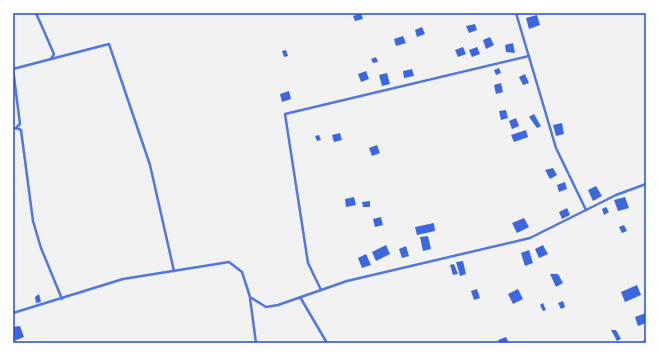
<svg xmlns="http://www.w3.org/2000/svg" width="659" height="356" font-family="Arial,sans-serif">
  <rect width="100%" height="100%" fill="#f2f2f2"/>
  <g fill="#3d67dc">
    <path d="M 361,13 L 363,19 L 355,21 L 353,16 Z"/>
    <path d="M 537,15 L 540,25 L 529,29 L 526,18 Z"/>
    <path d="M 475,24 L 477,30 L 469,33 L 466,26 Z"/>
    <path d="M 422,27 L 425,34 L 417,37 L 415,30 Z"/>
    <path d="M 403,36 L 406,43 L 396,46 L 394,39 Z"/>
    <path d="M 490,37 L 494,45 L 486,49 L 483,40 Z"/>
    <path d="M 513,43 L 515,53 L 506,52 L 505,45 Z"/>
    <path d="M 463,47 L 466,54 L 458,57 L 455,50 Z"/>
    <path d="M 477,47 L 480,54 L 472,57 L 469,50 Z"/>
    <path d="M 286,50 L 288,56 L 284,57 L 282,51 Z"/>
    <path d="M 376,57 L 378,62 L 373,63 L 371,59 Z"/>
    <path d="M 499,68 L 501,73 L 496,75 L 494,70 Z"/>
    <path d="M 412,69 L 414,76 L 404,78 L 403,71 Z"/>
    <path d="M 366,71 L 369,79 L 361,82 L 358,74 Z"/>
    <path d="M 387,73 L 390,84 L 382,86 L 379,75 Z"/>
    <path d="M 525,74 L 529,83 L 523,85 L 519,77 Z"/>
    <path d="M 501,83 L 503,92 L 496,94 L 494,85 Z"/>
    <path d="M 289,91 L 291,99 L 282,102 L 280,94 Z"/>
    <path d="M 506,110 L 508,118 L 501,120 L 499,111 Z"/>
    <path d="M 534,114 L 541,126 L 537,128 L 529,117 Z"/>
    <path d="M 516,118 L 519,126 L 512,129 L 509,121 Z"/>
    <path d="M 562,123 L 564,134 L 556,136 L 553,125 Z"/>
    <path d="M 526,130 L 528,137 L 514,142 L 511,135 Z"/>
    <path d="M 340,133 L 342,140 L 334,142 L 332,135 Z"/>
    <path d="M 319,135 L 321,140 L 317,141 L 315,136 Z"/>
    <path d="M 377,145 L 380,153 L 372,156 L 369,148 Z"/>
    <path d="M 553,168 L 557,175 L 550,179 L 545,170 Z"/>
    <path d="M 565,182 L 567,189 L 559,192 L 557,185 Z"/>
    <path d="M 596,186 L 602,196 L 593,201 L 588,190 Z"/>
    <path d="M 354,197 L 356,205 L 346,207 L 345,199 Z"/>
    <path d="M 625,197 L 629,208 L 618,211 L 614,200 Z"/>
    <path d="M 370,201 L 370,207 L 363,207 L 362,202 Z"/>
    <path d="M 606,207 L 609,212 L 604,215 L 602,209 Z"/>
    <path d="M 567,208 L 570,215 L 562,219 L 559,212 Z"/>
    <path d="M 381,217 L 383,225 L 375,227 L 373,219 Z"/>
    <path d="M 524,218 L 529,227 L 517,233 L 512,223 Z"/>
    <path d="M 434,223 L 435,231 L 417,235 L 415,227 Z"/>
    <path d="M 624,225 L 627,231 L 622,233 L 619,227 Z"/>
    <path d="M 428,236 L 431,249 L 423,251 L 420,237 Z"/>
    <path d="M 386,245 L 390,254 L 376,261 L 372,252 Z"/>
    <path d="M 543,245 L 548,254 L 539,258 L 535,249 Z"/>
    <path d="M 406,246 L 409,256 L 402,258 L 399,249 Z"/>
    <path d="M 529,250 L 533,263 L 525,266 L 521,253 Z"/>
    <path d="M 366,254 L 371,265 L 362,268 L 358,258 Z"/>
    <path d="M 463,261 L 466,274 L 460,276 L 456,262 Z"/>
    <path d="M 454,264 L 458,274 L 453,275 L 450,265 Z"/>
    <path d="M 550,274 L 558,274 L 563,283 L 556,287 Z"/>
    <path d="M 637,285 L 641,295 L 625,302 L 621,292 Z"/>
    <path d="M 477,289 L 480,298 L 474,300 L 471,291 Z"/>
    <path d="M 518,289 L 523,299 L 513,304 L 508,294 Z"/>
    <path d="M 39,294 L 41,302 L 36,303 L 35,297 Z"/>
    <path d="M 563,301 L 565,307 L 561,309 L 558,303 Z"/>
    <path d="M 543,303 L 546,310 L 543,311 L 540,305 Z"/>
    <path d="M 646,313 L 646,323 L 638,326 L 635,317 Z"/>
    <path d="M 20,326 L 24,337 L 14,341 L 13,327 Z"/>
    <path d="M 611,330 L 616,330 L 621,339 L 617,341 Z"/>
    <path d="M 506,337 L 509,343 L 500,343 L 498,340 Z"/>
  </g>
  <g fill="none" stroke-linecap="round" stroke-linejoin="round">
    <g stroke="#5277de" stroke-width="2.5">
      <path d="M 516,13 L 556,148 L 586,210"/>
      <path d="M 51,59 L 109,44 L 150,165 L 174,271"/>
      <path d="M 16,128 L 21,130 L 33,221 L 41,248 L 62,299"/>
      <path d="M 13,129 L 16,128 L 20,124 L 13,69 L 51,59 L 54,54 L 36,13"/>
      <path d="M 321,290 L 308,263 L 285,114 L 529,56"/>
      <path d="M 300,297 L 327,343"/>
      <path d="M 250,298 L 256,343"/>
      <path d="M 13,313 L 123,279 L 229,262 L 242,272 L 250,297 L 266,307 L 278,305 L 347,281 L 530,238 L 616,195 L 646,184"/>
      <path d="M 643,343 L 646,340"/>
    </g>
  </g>
  <rect width="659" height="356" fill="none" stroke="#ffffff" stroke-width="28"/>
  <rect x="14" y="14" width="631" height="328" fill="none" stroke="#1d4ed8" stroke-width="1.5"/>
</svg>
